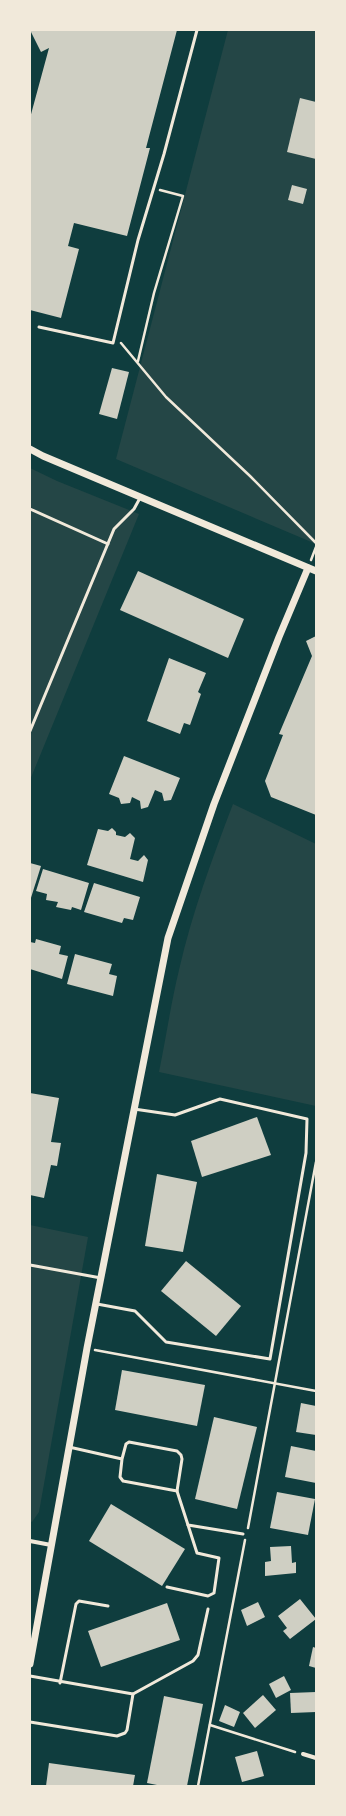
<svg xmlns="http://www.w3.org/2000/svg" width="346" height="1816" font-family="'Public Sans',sans-serif">
  <rect width="100%" height="100%" fill="#0f3d3e"/>
  <g fill="#244646">
    <path d="M 228,30 L 316,30 L 316,544 L 116,459 Z"/>
    <path d="M 30,468 L 57,481 L 139,514 L 30,780 Z"/>
    <path d="M 233,804 L 316,844 L 316,1106 L 159,1072 C 166,1038 171,1003 179,970 C 192,913 212,859 233,804 Z"/>
    <path d="M 30,1225 L 88,1237 L 39,1512 L 32,1522 L 30,1521 Z"/>
  </g>
  <g fill="#cfcfc3">
    <path d="M 30,30 L 177,30 L 146,148 L 150,148 L 127,236 L 74,223 L 68,246 L 79,249 L 61,318 L 30,310 L 30,118 L 49,48 L 41,52 Z"/>
    <path d="M 300,98 L 316,102 L 316,159 L 287,152 Z"/>
    <path d="M 292,185 L 307,189 L 303,204 L 288,200 Z"/>
    <path d="M 112,368 L 129,372 L 117,419 L 99,414 Z"/>
    <path d="M 138,571 L 244,619 L 228,658 L 120,610 Z"/>
    <path d="M 316,636 L 316,815 L 271,797 L 265,781 L 283,735 L 279,734 L 312,656 L 306,641 Z"/>
    <path d="M 169,658 L 206,673 L 198,692 L 201,694 L 190,725 L 184,723 L 180,734 L 147,721 Z"/>
    <path d="M 124,756 L 180,778 L 171,800 L 164,801 L 162,793 L 155,790 L 148,807 L 141,809 L 140,801 L 132,797 L 130,803 L 121,804 L 119,798 L 109,794 Z"/>
    <path d="M 112,828 L 116,832 L 116,835 L 125,837 L 130,833 L 135,838 L 130,859 L 138,861 L 144,855 L 148,860 L 143,882 L 87,865 L 98,829 L 108,831 Z"/>
    <path d="M 30,863 L 41,866 L 30,901 Z"/>
    <path d="M 43,869 L 89,883 L 81,910 L 72,907 L 71,910 L 56,907 L 58,902 L 46,900 L 47,894 L 36,891 Z"/>
    <path d="M 94,883 L 140,897 L 133,920 L 124,918 L 122,923 L 84,912 Z"/>
    <path d="M 36,939 L 61,946 L 59,954 L 68,956 L 62,979 L 30,969 L 30,942 L 35,943 Z"/>
    <path d="M 75,954 L 112,964 L 109,974 L 117,976 L 113,996 L 67,984 Z"/>
    <path d="M 30,1093 L 59,1098 L 51,1142 L 61,1143 L 57,1166 L 51,1165 L 44,1198 L 30,1195 Z"/>
    <path d="M 257,1117 L 271,1155 L 202,1177 L 191,1141 Z"/>
    <path d="M 157,1174 L 197,1182 L 183,1252 L 145,1246 Z"/>
    <path d="M 186,1261 L 241,1306 L 216,1336 L 161,1291 Z"/>
    <path d="M 122,1370 L 205,1385 L 197,1426 L 115,1410 Z"/>
    <path d="M 301,1403 L 316,1406 L 316,1435 L 296,1432 Z"/>
    <path d="M 214,1417 L 257,1427 L 237,1509 L 195,1499 Z"/>
    <path d="M 291,1446 L 316,1451 L 316,1483 L 285,1477 Z"/>
    <path d="M 277,1492 L 315,1499 L 308,1535 L 270,1528 Z"/>
    <path d="M 111,1504 L 185,1549 L 162,1586 L 89,1541 Z"/>
    <path d="M 291,1546 L 292,1563 L 296,1562 L 296,1573 L 265,1576 L 265,1562 L 271,1561 L 270,1547 Z"/>
    <path d="M 300,1599 L 316,1619 L 290,1639 L 283,1631 L 287,1628 L 278,1616 Z"/>
    <path d="M 258,1602 L 265,1617 L 247,1626 L 241,1610 Z"/>
    <path d="M 167,1603 L 180,1640 L 101,1667 L 88,1631 Z"/>
    <path d="M 313,1647 L 316,1648 L 316,1668 L 309,1666 Z"/>
    <path d="M 284,1676 L 291,1690 L 276,1698 L 269,1684 Z"/>
    <path d="M 316,1692 L 316,1712 L 291,1713 L 290,1693 Z"/>
    <path d="M 263,1695 L 276,1710 L 255,1728 L 243,1713 Z"/>
    <path d="M 164,1696 L 203,1704 L 187,1786 L 162,1786 L 147,1783 Z"/>
    <path d="M 225,1705 L 240,1712 L 234,1727 L 219,1721 Z"/>
    <path d="M 257,1751 L 264,1776 L 242,1782 L 235,1757 Z"/>
    <path d="M 49,1763 L 135,1775 L 133,1786 L 46,1786 Z"/>
  </g>
  <g fill="none" stroke-linecap="round" stroke-linejoin="round">
    <g stroke="#f1e9da" stroke-width="2.5">
      <path d="M 121,343 L 166,397 L 250,476 L 316,543"/>
      <path d="M 138,361 L 154,293 L 183,196 L 160,190"/>
      <path d="M 311,560 L 316,547"/>
      <path d="M 95,1350 L 316,1391"/>
      <path d="M 248,1528 L 316,1162"/>
      <path d="M 210,1725 L 295,1752"/>
      <path d="M 198,1786 L 245,1540"/>
    </g>
    <g stroke="#f1e9da" stroke-width="3">
      <path d="M 39,327 L 113,343 L 138,240 L 164,154 L 197,30"/>
      <path d="M 30,509 L 108,544"/>
      <path d="M 30,731 L 114,529 L 134,509 L 140,498"/>
      <path d="M 30,1265 L 101,1278"/>
      <path d="M 97,1304 L 135,1311 L 166,1342 L 270,1359 L 306,1153 L 307,1119 L 220,1099 L 175,1115 L 134,1109"/>
      <path d="M 69,1447 L 122,1459 L 120,1477 L 123,1481 L 177,1491 L 182,1459 L 181,1455 L 177,1451 L 129,1442 L 126,1444 L 122,1459"/>
      <path d="M 177,1491 L 188,1525 L 243,1534"/>
      <path d="M 167,1587 L 208,1596 L 214,1593 L 219,1558 L 197,1553 L 188,1525"/>
      <path d="M 30,1676 L 133,1694 L 193,1661 L 198,1655 L 208,1609"/>
      <path d="M 60,1683 L 76,1604 L 79,1601 L 108,1606"/>
      <path d="M 30,1722 L 117,1736 L 125,1733 L 127,1730 L 133,1694"/>
    </g>
    <g stroke="#f1e9da" stroke-width="4">
      <path d="M 30,1541 L 51,1545"/>
      <path d="M 303,1754 L 316,1758"/>
    </g>
    <g stroke="#f1e9da" stroke-width="7">
      <path d="M 30,449 L 43,456 L 316,571"/>
      <path d="M 30,1664 L 87,1348 L 168,938 L 214,804 L 279,637 L 308,568"/>
    </g>
  </g>
  <rect width="346" height="1816" fill="none" stroke="#f1e9da" stroke-width="62"/>
</svg>
